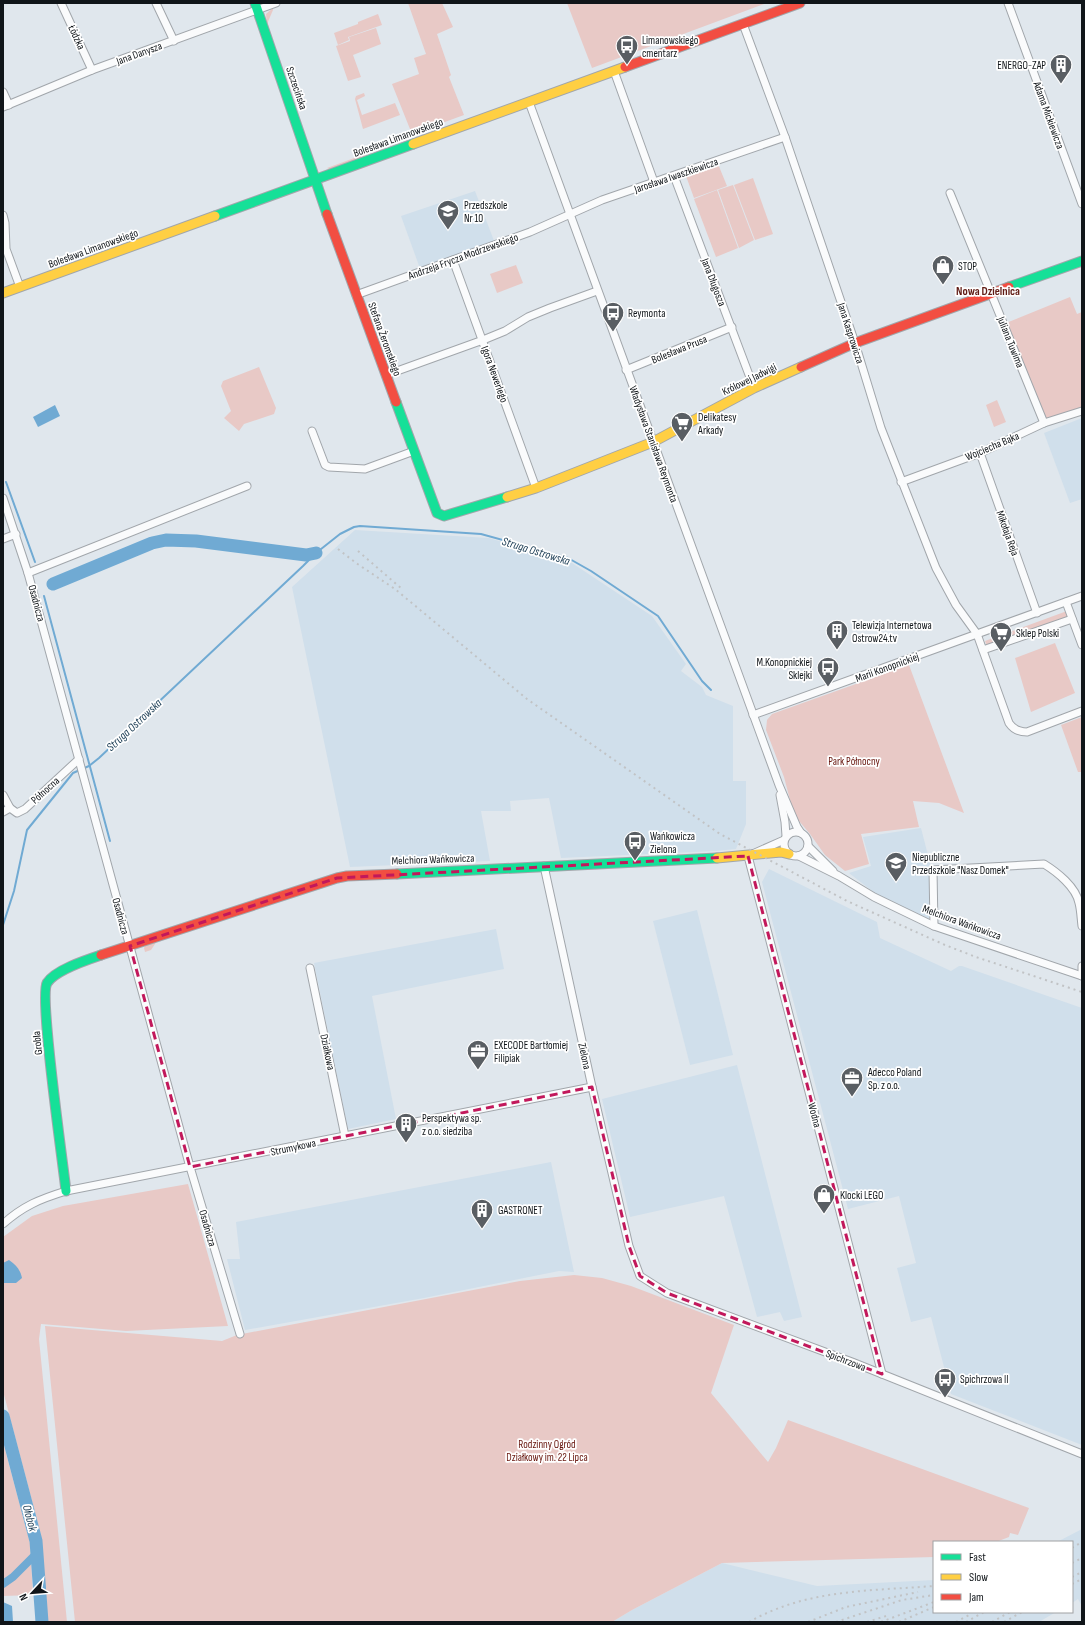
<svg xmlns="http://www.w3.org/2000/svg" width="1085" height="1625" font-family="'Sofia Sans Condensed',sans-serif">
  <rect width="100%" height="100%" fill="#e0e7ed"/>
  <g fill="#d0dfeb">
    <path d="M 475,191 L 496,246 L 422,274 L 401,216 Z"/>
    <path d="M 1082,418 L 1082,499 L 1070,503 L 1044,433 Z"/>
    <path d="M 355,530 L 489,538 L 572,563 L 652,616 L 686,664 L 681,671 L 702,687 L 706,695 L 733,706 L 733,781 L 746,781 L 746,824 L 736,849 L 716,851 L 561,858 L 549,798 L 510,801 L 511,811 L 481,811 L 490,861 L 350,867 L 292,587 Z"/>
    <path d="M 921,828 L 931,867 L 929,871 L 929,919 L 876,894 L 849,873 L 871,866 L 863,837 Z"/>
    <path d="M 769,869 L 877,922 L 880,938 L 951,971 L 959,966 L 962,966 L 1082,1008 L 1082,1445 L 951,1394 L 931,1317 L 911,1322 L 897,1268 L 916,1263 L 899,1196 L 848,1209 L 762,882 Z"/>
    <path d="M 697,910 L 733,1055 L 690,1065 L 653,921 Z"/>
    <path d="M 496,929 L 504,969 L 372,996 L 396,1119 L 348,1129 L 314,963 Z"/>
    <path d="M 737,1065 L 802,1317 L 784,1321 L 780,1312 L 757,1317 L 724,1196 L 630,1217 L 602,1099 Z"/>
    <path d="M 551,1162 L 574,1272 L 559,1271 L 424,1298 L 245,1330 L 227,1259 L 240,1259 L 236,1222 Z"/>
    <path d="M 1082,1529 L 1082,1606 L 1078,1599 L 1072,1603 L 1072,1542 L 1057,1542 Z"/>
    <path d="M 722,1563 L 817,1586 L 934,1580 L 934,1612 L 1056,1612 L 1039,1622 L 612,1622 L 632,1610 Z"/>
  </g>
  <g fill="#e8c9c6">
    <path d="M 408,3 L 442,3 L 453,27 L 437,34 L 451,75 L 449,77 L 464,115 L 412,134 L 392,84 L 419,74 L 414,58 L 426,54 Z"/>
    <path d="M 567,3 L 767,3 L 592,68 Z"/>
    <path d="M 273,8 L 273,10 L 267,24 L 266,14 Z"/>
    <path d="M 378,14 L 382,25 L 348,37 L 349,40 L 338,45 L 334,33 L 358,24 L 358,22 Z"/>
    <path d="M 376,28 L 381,44 L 353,55 L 361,77 L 348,81 L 336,46 L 350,41 L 349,37 Z"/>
    <path d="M 364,93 L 365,96 L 357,100 L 362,115 L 395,103 L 400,115 L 363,129 L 355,99 L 356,96 Z"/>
    <path d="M 365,154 L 366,156 L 329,169 L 327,168 Z"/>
    <path d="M 718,164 L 727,186 L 694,198 L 686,176 Z"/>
    <path d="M 753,178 L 773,234 L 755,240 L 734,185 Z"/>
    <path d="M 733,185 L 754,240 L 739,248 L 718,190 Z"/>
    <path d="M 717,190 L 738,248 L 716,257 L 694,199 Z"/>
    <path d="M 516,265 L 523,283 L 497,293 L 490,274 Z"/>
    <path d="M 1070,297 L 1077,314 L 1082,312 L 1082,408 L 1045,421 L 1006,323 Z"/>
    <path d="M 259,367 L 276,408 L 274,414 L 244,424 L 239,431 L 224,418 L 231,411 L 221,386 L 223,381 Z"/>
    <path d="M 997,400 L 1006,422 L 994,427 L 986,405 Z"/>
    <path d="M 1067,611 L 1069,616 L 987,646 L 985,641 Z"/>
    <path d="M 1055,643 L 1075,693 L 1031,712 L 1015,658 Z"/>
    <path d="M 909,665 L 964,813 L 939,803 L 913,801 L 919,827 L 861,834 L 869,864 L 845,871 L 825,855 L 810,834 L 794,815 L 784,777 L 766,730 L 767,720 L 772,714 Z"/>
    <path d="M 1082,717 L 1082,772 L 1078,772 L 1061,725 Z"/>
    <path d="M 157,941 L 151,950 L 145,952 L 144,948 L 146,944 Z"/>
    <path d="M 188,1184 L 228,1326 L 126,1331 L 41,1324 L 39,1339 L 67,1622 L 48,1622 L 41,1535 L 3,1391 L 3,1237 L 32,1216 L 63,1206 Z"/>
    <path d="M 574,1275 L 602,1278 L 631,1286 L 734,1325 L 711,1393 L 768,1462 L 776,1448 L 788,1420 L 1029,1508 L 1018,1535 L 1010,1533 L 1009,1537 L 996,1542 L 934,1542 L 934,1557 L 722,1563 L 632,1610 L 612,1622 L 75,1622 L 45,1326 L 222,1341 L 237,1335 L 520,1281 Z"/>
    <path d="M 3,1442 L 30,1543 L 33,1595 L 3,1596 Z"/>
  </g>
  <g fill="#70aad3">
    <path d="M 55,405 L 60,416 L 38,427 L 33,417 Z"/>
    <path d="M 9,1260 C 16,1265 20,1269 22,1278 L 16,1283 L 3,1283 L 3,1263 Z"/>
    <path d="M 3,1602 L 12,1606 L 13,1622 L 3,1622 Z"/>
  </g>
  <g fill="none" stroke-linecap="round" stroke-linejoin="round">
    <g stroke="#70aad3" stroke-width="2">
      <path d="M 6,482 L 35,562"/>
      <path d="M 44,596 L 110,841"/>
      <path d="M 3,925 L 14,891 L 27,830 L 73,773 L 89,766 L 99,758 L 303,566 L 316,553 L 340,534 L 354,527 L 360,526 L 481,534 L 568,558 L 591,571 L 658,616 L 702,681 L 711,690"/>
    </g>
    <path stroke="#70aad3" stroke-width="8" d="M 3,1584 L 13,1577 L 37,1553"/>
    <g stroke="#70aad3" stroke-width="13">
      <path d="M 53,584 L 152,543 L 166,540 L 196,541 L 306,555 L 316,553"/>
      <path d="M 3,1416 L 36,1541 L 42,1622"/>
    </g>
    <g stroke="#a1a6ab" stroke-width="9">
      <g id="street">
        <path d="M 61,3 L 92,70"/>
        <path d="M 156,3 L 174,41"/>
        <path d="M 1008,3 L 1082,204"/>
        <path d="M 743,24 L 785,137 L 855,343 L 881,428 L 936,568 L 956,605 L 977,634 L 1009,723 C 1013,729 1019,732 1027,732 L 1082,711"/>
        <path d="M 614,71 L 654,182"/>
        <path d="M 3,92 L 9,105"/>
        <path d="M 529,102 L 779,785 L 797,827 L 801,833"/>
        <path d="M 3,107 L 92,70 L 276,3"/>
        <path d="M 674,176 L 754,388"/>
        <path d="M 950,193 L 1044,423"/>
        <path d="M 3,215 L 5,223 L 6,249 L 20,287"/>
        <path d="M 453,260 L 536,488"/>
        <path d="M 356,295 L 530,232 L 602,200 L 785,137"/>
        <path d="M 626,370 L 732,327"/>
        <path d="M 386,375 L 483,340 L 505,331 L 528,317 L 550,308 L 597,291"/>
        <path d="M 312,431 L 325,465 L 329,467 L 365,469 L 414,451"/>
        <path d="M 980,453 L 1037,613"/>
        <path d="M 901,482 L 980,453 L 1044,423 L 1082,411"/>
        <path d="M 3,498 L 28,573 L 190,1167 L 240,1334"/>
        <path d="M 3,539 L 16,534"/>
        <path d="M 28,573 L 247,486"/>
        <path d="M 1066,602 L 1082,645"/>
        <path d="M 983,650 L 1072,619"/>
        <path d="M 753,715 L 1082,596"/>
        <path d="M 3,795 L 10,808"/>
        <path d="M 780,795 L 785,822 L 786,836"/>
        <path d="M 3,812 L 10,808 L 17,813 L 25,809 L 79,759"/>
        <circle cx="796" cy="844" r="12"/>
        <path d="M 784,840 L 748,856 L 882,1374"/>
        <path d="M 808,846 L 833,871"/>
        <path d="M 799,856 L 839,876 L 874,897 L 934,926 L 1082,976"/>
        <path d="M 544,866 L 592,1087 L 629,1246 L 640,1276 L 667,1293 L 852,1362 L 1082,1454"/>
        <path d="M 934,926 L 933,870 L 1044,864 C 1057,872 1076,887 1079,903 C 1081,911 1081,918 1082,926"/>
        <path d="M 310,968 L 345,1136"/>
        <path d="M 1082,976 L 1082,966"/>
        <path d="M 3,1224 C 23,1206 40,1199 66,1191 L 592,1087"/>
      </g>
    </g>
    <g stroke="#a1a6ab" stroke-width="11">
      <g id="fast">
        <path d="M 255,3 L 327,214"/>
        <path d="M 215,216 L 413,144"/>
        <path d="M 1009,287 L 1082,261"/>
        <path d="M 396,402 L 437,513 L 444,516 L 507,497"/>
        <path d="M 397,874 L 717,858"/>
        <path d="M 66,1191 C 63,1163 39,997 47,983 C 55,970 86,960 101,955"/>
      </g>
    </g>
    <g stroke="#a1a6ab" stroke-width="11">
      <g id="slow">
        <path d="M 413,144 L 625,67"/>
        <path d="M 3,293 L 215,216"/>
        <path d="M 507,497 L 536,488 L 653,442 L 754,388 L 801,367"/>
        <path d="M 717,858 L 781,852 L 789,854"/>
      </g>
    </g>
    <g stroke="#a1a6ab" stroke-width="11">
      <g id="jam">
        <path d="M 625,67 L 800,3"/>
        <path d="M 327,214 L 396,402"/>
        <path d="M 801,367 L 855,343 L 1009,287"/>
        <path d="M 101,955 L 337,878 L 347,876 L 397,874"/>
      </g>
    </g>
    <use href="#street" stroke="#fafbfc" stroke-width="7"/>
    <use href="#fast" stroke="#16e098" stroke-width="9"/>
    <use href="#slow" stroke="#ffcf43" stroke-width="9"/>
    <use href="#jam" stroke="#f24e42" stroke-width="9"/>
    <g stroke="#c1c3c5" stroke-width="2" stroke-dasharray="2 4" stroke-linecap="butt">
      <path d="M 338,549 L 356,563 L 395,589 L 527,699 L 720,834 L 847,901 L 945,945 L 976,957 L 1082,992"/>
      <path d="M 358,551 L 402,589"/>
      <path d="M 1072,1548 L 1082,1542"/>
      <path d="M 1072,1563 L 1082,1558"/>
      <path d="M 1072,1577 L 1082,1572"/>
      <path d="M 1072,1584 L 1082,1579"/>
      <path d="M 749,1622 C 807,1589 870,1591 934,1586"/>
      <path d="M 808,1622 L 846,1607 L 918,1592"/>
      <path d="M 836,1622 L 902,1600 L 934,1595"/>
      <path d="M 867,1622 L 886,1616"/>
      <path d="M 881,1622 L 934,1602"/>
      <path d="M 899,1622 L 934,1607"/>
      <path d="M 956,1622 L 971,1614"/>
      <path d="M 966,1622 L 984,1612"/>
      <path d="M 992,1622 L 1010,1612"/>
      <path d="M 1004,1622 L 1022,1612"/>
    </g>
  </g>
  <path fill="none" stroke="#c2185b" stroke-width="3" stroke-dasharray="8 5" stroke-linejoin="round" d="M 748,856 L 882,1374 L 667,1293 L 640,1276 L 629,1246 L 592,1087 L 190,1167 L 130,946 L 337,878 Z"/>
  <defs>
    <g id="bus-pin" transform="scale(1.15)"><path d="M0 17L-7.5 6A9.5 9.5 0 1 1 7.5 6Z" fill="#595e63" stroke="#fff"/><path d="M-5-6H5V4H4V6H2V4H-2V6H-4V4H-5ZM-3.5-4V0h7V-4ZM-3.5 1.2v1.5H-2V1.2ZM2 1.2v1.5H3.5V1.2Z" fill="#fff"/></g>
    <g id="building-pin" transform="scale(1.15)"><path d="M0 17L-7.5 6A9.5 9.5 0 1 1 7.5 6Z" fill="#595e63" stroke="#fff"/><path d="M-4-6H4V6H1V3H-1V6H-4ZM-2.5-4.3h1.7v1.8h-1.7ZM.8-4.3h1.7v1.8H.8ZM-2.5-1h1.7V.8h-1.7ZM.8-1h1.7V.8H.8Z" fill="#fff"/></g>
    <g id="school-pin" transform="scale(1.15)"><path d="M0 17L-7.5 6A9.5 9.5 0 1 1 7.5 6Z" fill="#595e63" stroke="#fff"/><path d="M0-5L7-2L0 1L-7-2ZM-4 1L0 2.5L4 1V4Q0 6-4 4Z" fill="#fff"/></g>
    <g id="shop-pin" transform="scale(1.15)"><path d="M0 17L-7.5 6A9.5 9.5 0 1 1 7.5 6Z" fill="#595e63" stroke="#fff"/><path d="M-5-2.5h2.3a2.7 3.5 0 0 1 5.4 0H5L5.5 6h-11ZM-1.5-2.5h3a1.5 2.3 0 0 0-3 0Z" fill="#fff"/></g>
    <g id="supermarket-pin" transform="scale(1.15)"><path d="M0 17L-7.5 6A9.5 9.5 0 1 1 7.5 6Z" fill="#595e63" stroke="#fff"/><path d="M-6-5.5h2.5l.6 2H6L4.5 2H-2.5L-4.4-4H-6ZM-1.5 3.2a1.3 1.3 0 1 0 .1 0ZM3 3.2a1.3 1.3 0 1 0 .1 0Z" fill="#fff"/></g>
    <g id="office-pin" transform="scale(1.15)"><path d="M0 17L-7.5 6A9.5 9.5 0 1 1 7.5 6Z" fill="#595e63" stroke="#fff"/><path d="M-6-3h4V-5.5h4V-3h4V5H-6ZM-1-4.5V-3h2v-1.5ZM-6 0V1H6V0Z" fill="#fff"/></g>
  </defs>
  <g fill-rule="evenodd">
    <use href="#bus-pin" x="627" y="46"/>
    <use href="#building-pin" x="1061" y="65"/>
    <use href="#school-pin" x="448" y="211"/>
    <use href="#shop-pin" x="943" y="266"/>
    <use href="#bus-pin" x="613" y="313"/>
    <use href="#supermarket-pin" x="682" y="423"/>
    <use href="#building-pin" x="837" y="631"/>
    <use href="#supermarket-pin" x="1001" y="633"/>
    <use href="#bus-pin" x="828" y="668"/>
    <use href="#bus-pin" x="635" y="842"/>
    <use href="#school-pin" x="896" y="863"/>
    <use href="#office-pin" x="478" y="1051"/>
    <use href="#office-pin" x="852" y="1078"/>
    <use href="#building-pin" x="406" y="1124"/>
    <use href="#shop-pin" x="824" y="1195"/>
    <use href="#building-pin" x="482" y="1210"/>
    <use href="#bus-pin" x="945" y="1379"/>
  </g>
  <g text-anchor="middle" stroke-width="3.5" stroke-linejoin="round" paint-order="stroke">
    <g font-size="11" fill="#101519" stroke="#fff">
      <text transform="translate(77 37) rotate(65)" y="4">Łódzka</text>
      <text transform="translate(139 53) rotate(-20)" y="4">Jana Danysza</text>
      <text transform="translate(297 88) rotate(71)" y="4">Szczecińska</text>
      <text transform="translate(1049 115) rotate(70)" y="4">Adama Mickiewicza</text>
      <text transform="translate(398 137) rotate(-20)" y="4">Bolesława Limanowskiego</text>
      <text transform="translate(676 175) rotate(-19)" y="4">Jarosława Iwaszkiewicza</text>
      <text transform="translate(93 248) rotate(-20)" y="4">Bolesława Limanowskiego</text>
      <text transform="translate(463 256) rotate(-20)" y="4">Andrzeja Frycza Modrzewskiego</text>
      <text transform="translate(714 282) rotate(69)" y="4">Jana Długosza</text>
      <text transform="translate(851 333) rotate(72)" y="4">Jana Kasprowicza</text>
      <text transform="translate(385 339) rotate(70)" y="4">Stefana Żeromskiego</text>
      <text transform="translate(1011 342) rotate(68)" y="4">Juliana Tuwima</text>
      <text transform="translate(679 349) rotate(-22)" y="4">Bolesława Prusa</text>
      <text transform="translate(495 374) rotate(70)" y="4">Igora Newerlego</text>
      <text transform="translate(749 379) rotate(-26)" y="4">Królowej Jadwigi</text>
      <text transform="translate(654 444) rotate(70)" y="4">Władysława Stanisława Reymonta</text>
      <text transform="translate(992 446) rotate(-23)" y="4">Wojciecha Bąka</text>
      <text transform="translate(1008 533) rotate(70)" y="4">Mikołaja Reja</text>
      <text transform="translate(37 603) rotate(75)" y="4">Osadnicza</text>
      <text transform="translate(887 667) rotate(-20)" y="4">Marii Konopnickiej</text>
      <text transform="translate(45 790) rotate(-42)" y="4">Północna</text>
      <text transform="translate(433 859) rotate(-2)" y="4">Melchiora Wańkowicza</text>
      <text transform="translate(121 916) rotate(75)" y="4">Osadnicza</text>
      <text transform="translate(962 922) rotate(20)" y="4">Melchiora Wańkowicza</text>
      <text transform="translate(37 1043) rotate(-96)" y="4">Grobla</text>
      <text transform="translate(328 1052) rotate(78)" y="4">Działkowa</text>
      <text transform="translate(585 1056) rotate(78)" y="4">Zielona</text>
      <text transform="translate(815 1115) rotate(76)" y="4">Wodna</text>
      <text transform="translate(293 1147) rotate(-12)" y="4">Strumykowa</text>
      <text transform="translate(208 1228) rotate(74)" y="4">Osadnicza</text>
      <text transform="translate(846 1360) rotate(21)" y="4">Spichrzowa</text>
    </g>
    <g font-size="11" fill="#101519" stroke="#fff" text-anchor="start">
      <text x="642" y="44">Limanowskiego<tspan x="642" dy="13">cmentarz</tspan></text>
      <text x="1046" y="69" text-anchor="end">ENERGO-ZAP</text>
      <text x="464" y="209">Przedszkole<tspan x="464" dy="13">Nr 10</tspan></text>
      <text x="958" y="270">STOP</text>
      <text x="628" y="317">Reymonta</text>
      <text x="698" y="421">Delikatesy<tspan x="698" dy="13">Arkady</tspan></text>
      <text x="852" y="629">Telewizja Internetowa<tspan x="852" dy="13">Ostrow24.tv</tspan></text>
      <text x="1016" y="637">Sklep Polski</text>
      <text x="812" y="666" text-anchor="end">M.Konopnickiej<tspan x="812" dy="13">Sklejki</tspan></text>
      <text x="650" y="840">Wańkowicza<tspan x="650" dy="13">Zielona</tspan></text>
      <text x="912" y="861">Niepubliczne<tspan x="912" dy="13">Przedszkole "Nasz Domek"</tspan></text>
      <text x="494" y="1049">EXECODE Bartłomiej<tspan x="494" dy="13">Filipiak</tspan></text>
      <text x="868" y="1076">Adecco Poland<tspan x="868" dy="13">Sp. z o.o.</tspan></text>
      <text x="422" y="1122">Perspektywa sp.<tspan x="422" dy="13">z o.o. siedziba</tspan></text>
      <text x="840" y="1199">Klocki LEGO</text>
      <text x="498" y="1214">GASTRONET</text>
      <text x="960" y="1383">Spichrzowa II</text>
    </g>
    <g font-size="11" fill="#67150d" stroke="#fff">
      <text x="854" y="765">Park Północny</text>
      <text x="547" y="1448">Rodzinny Ogród<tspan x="547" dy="13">Działkowy im. 22 Lipca</tspan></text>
    </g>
    <g font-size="12" font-weight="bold" fill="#601c15" stroke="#fff">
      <text x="988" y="295">Nowa Dzielnica</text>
    </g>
    <g font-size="12" font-style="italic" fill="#173951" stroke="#fff">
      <text transform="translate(536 551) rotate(17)" y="4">Struga Ostrowska</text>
      <text transform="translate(134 725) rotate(-43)" y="4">Struga Ostrowska</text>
      <text transform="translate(30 1518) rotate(75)" y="4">Ołobok</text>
    </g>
  </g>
  <rect width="1085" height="1625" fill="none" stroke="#101519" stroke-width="8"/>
  <rect x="933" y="1541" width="140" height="72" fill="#ffffff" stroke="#9fa1a3"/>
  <rect x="941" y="1554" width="20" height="6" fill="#16e098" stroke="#9fa1a3"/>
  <text x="969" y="1561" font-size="12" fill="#101519">Fast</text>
  <rect x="941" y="1574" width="20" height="6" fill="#ffcf43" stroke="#9fa1a3"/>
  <text x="969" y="1581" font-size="12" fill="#101519">Slow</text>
  <rect x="941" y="1594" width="20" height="6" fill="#f24e42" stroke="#9fa1a3"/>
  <text x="969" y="1601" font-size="12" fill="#101519">Jam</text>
  <g transform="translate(32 1593) rotate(244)" stroke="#ffffff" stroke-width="3" paint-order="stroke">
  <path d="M0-3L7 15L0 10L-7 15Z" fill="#101519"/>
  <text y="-6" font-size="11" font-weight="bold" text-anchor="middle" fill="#101519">N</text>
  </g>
</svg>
